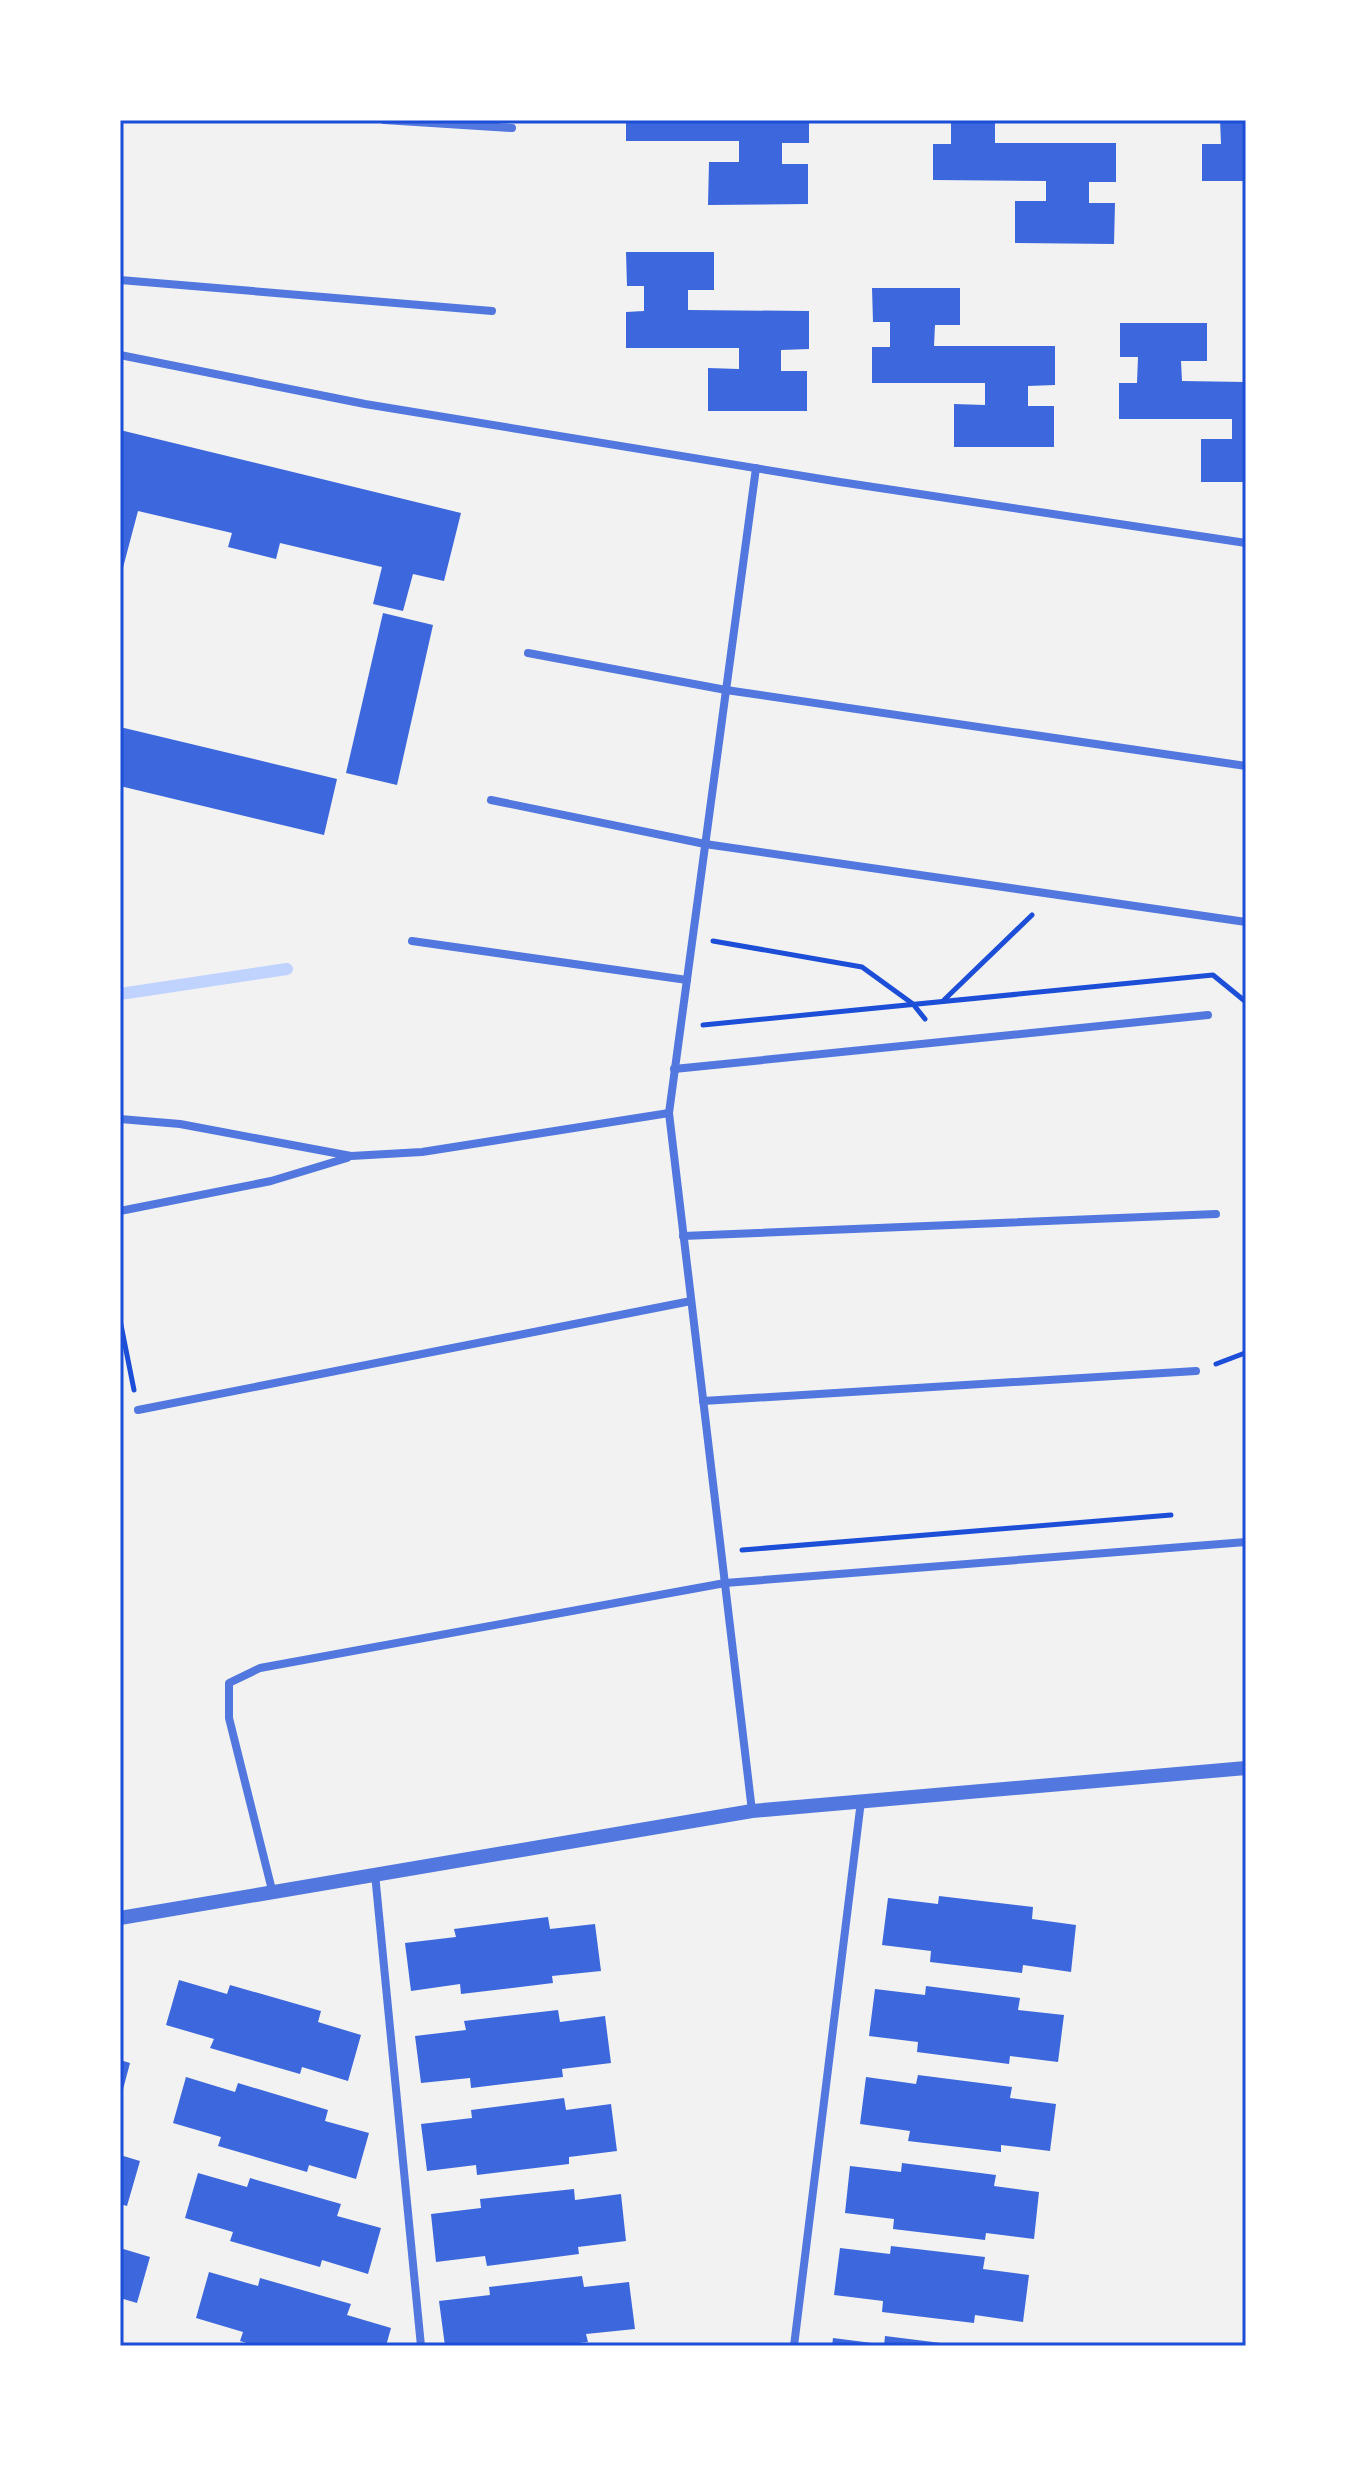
<svg xmlns="http://www.w3.org/2000/svg" width="1366" height="2466" font-family="'Zilla Slab',serif">
  <rect width="100%" height="100%" fill="#f2f2f2"/>
  <g fill="none" stroke-linecap="round" stroke-linejoin="round">
    <path stroke="#bfd3fe" stroke-width="12" d="M 120,994 L 287,969"/>
  </g>
  <g fill="#3d67dc">
    <path d="M 626,120 L 809,120 L 809,143 L 782,143 L 782,164 L 808,164 L 808,204 L 708,205 L 709,162 L 739,162 L 739,141 L 626,141 Z"/>
    <path d="M 951,120 L 995,120 L 995,143 L 1116,143 L 1116,182 L 1089,182 L 1089,203 L 1115,203 L 1114,244 L 1015,243 L 1015,201 L 1046,201 L 1046,181 L 933,180 L 933,144 L 951,144 Z"/>
    <path d="M 1220,120 L 1246,120 L 1246,181 L 1202,181 L 1202,144 L 1221,144 Z"/>
    <path d="M 626,252 L 714,252 L 714,290 L 688,290 L 688,310 L 809,311 L 809,349 L 781,350 L 781,371 L 807,371 L 807,411 L 708,411 L 708,368 L 739,369 L 739,348 L 626,348 L 626,312 L 644,311 L 644,286 L 627,286 Z"/>
    <path d="M 872,288 L 960,288 L 960,325 L 935,325 L 934,346 L 1055,346 L 1055,385 L 1028,386 L 1028,406 L 1054,406 L 1054,447 L 954,447 L 954,404 L 985,405 L 985,383 L 872,383 L 872,347 L 890,347 L 890,322 L 873,322 Z"/>
    <path d="M 1120,323 L 1207,323 L 1207,361 L 1181,361 L 1182,381 L 1246,382 L 1246,482 L 1201,482 L 1201,439 L 1232,439 L 1232,419 L 1119,419 L 1119,383 L 1137,383 L 1138,357 L 1120,357 Z"/>
    <path d="M 120,430 L 461,513 L 444,581 L 413,574 L 403,611 L 373,604 L 382,567 L 280,543 L 276,559 L 228,547 L 232,533 L 138,511 L 120,579 Z"/>
    <path d="M 383,613 L 433,625 L 397,785 L 346,773 Z"/>
    <path d="M 120,727 L 337,779 L 324,835 L 120,786 Z"/>
    <path d="M 939,1896 L 1033,1907 L 1032,1919 L 1076,1925 L 1071,1972 L 1023,1965 L 1022,1973 L 930,1962 L 931,1951 L 882,1945 L 888,1898 L 938,1904 Z"/>
    <path d="M 548,1917 L 550,1929 L 595,1924 L 601,1971 L 552,1976 L 553,1983 L 461,1994 L 460,1984 L 411,1991 L 405,1943 L 456,1937 L 454,1929 Z"/>
    <path d="M 179,1980 L 227,1994 L 230,1985 L 321,2011 L 318,2022 L 361,2035 L 348,2081 L 302,2067 L 300,2074 L 210,2048 L 214,2039 L 166,2025 Z"/>
    <path d="M 926,1986 L 1020,1998 L 1018,2010 L 1064,2015 L 1058,2062 L 1010,2056 L 1009,2064 L 917,2052 L 918,2042 L 869,2036 L 875,1989 L 925,1995 Z"/>
    <path d="M 558,2010 L 560,2022 L 605,2016 L 611,2063 L 562,2069 L 563,2077 L 471,2088 L 470,2078 L 421,2083 L 415,2036 L 466,2030 L 464,2021 Z"/>
    <path d="M 120,2060 L 130,2063 L 121,2097 L 120,2096 Z"/>
    <path d="M 918,2075 L 1012,2087 L 1010,2098 L 1056,2104 L 1050,2151 L 1001,2145 L 1001,2152 L 908,2141 L 910,2131 L 860,2124 L 866,2077 L 916,2084 Z"/>
    <path d="M 186,2077 L 235,2092 L 238,2083 L 328,2110 L 325,2121 L 369,2133 L 356,2179 L 309,2165 L 307,2172 L 218,2146 L 221,2137 L 173,2123 Z"/>
    <path d="M 564,2098 L 566,2110 L 611,2104 L 617,2151 L 569,2157 L 569,2164 L 477,2175 L 476,2165 L 427,2171 L 421,2124 L 472,2118 L 471,2110 Z"/>
    <path d="M 120,2155 L 140,2161 L 127,2206 L 120,2204 Z"/>
    <path d="M 902,2163 L 996,2175 L 994,2186 L 1039,2192 L 1034,2239 L 986,2233 L 985,2240 L 893,2229 L 894,2219 L 845,2213 L 850,2166 L 901,2172 Z"/>
    <path d="M 198,2173 L 247,2187 L 250,2178 L 341,2204 L 337,2216 L 381,2228 L 368,2274 L 322,2260 L 320,2267 L 230,2241 L 233,2232 L 185,2218 Z"/>
    <path d="M 574,2189 L 575,2200 L 621,2194 L 626,2241 L 578,2247 L 579,2254 L 487,2266 L 485,2256 L 436,2262 L 431,2214 L 481,2208 L 480,2199 Z"/>
    <path d="M 891,2246 L 985,2257 L 983,2269 L 1029,2275 L 1023,2322 L 975,2315 L 974,2323 L 882,2312 L 883,2301 L 834,2295 L 840,2248 L 890,2254 Z"/>
    <path d="M 120,2248 L 150,2257 L 137,2303 L 120,2298 Z"/>
    <path d="M 209,2272 L 258,2286 L 260,2278 L 351,2304 L 347,2315 L 391,2328 L 386,2346 L 257,2346 L 240,2341 L 243,2332 L 196,2318 Z"/>
    <path d="M 582,2276 L 584,2287 L 629,2282 L 635,2329 L 586,2334 L 588,2342 L 551,2346 L 494,2346 L 494,2343 L 445,2346 L 439,2301 L 490,2295 L 489,2287 Z"/>
    <path d="M 885,2336 L 949,2344 L 949,2346 L 884,2346 Z"/>
    <path d="M 833,2338 L 880,2344 L 880,2346 L 832,2346 Z"/>
  </g>
  <g fill="none" stroke-linecap="round" stroke-linejoin="round">
    <g stroke="#1d4ed8" stroke-width="5">
      <path d="M 713,941 L 862,967 L 913,1004 L 925,1019"/>
      <path d="M 944,1000 L 1032,915"/>
      <path d="M 703,1025 L 1213,975 L 1246,1002"/>
      <path d="M 120,1320 L 134,1390"/>
      <path d="M 1216,1364 L 1245,1353"/>
      <path d="M 742,1550 L 1171,1515"/>
    </g>
    <g stroke="#5277de" stroke-width="8">
      <path d="M 384,120 L 512,128"/>
      <path d="M 120,280 L 492,311"/>
      <path d="M 120,355 L 365,404 L 840,482 L 1246,543"/>
      <path d="M 528,653 L 726,690 L 1246,766"/>
      <path d="M 491,800 L 705,844 L 1246,922"/>
      <path d="M 412,941 L 687,980"/>
      <path d="M 674,1069 L 1208,1015"/>
      <path d="M 120,1119 L 180,1124 L 351,1156 L 422,1152 L 669,1113"/>
      <path d="M 120,1211 L 271,1181 L 347,1158"/>
      <path d="M 683,1236 L 1216,1214"/>
      <path d="M 703,1401 L 1196,1371"/>
      <path d="M 138,1410 L 691,1301"/>
      <path d="M 752,1811 L 669,1113 L 756,468"/>
      <path d="M 375,1874 L 421,2346"/>
      <path d="M 273,1894 L 229,1718 L 229,1683 L 260,1668 L 725,1583 L 1246,1542"/>
      <path d="M 794,2346 L 861,1801"/>
    </g>
    <path stroke="#5277de" stroke-width="14" d="M 120,1918 L 752,1811 L 1246,1768"/>
  </g>
  <rect width="1366" height="2466" fill="none" stroke="#ffffff" stroke-width="244"/>
  <rect x="122" y="122" width="1122" height="2222" fill="none" stroke="#1d4ed8" stroke-width="3"/>
</svg>
